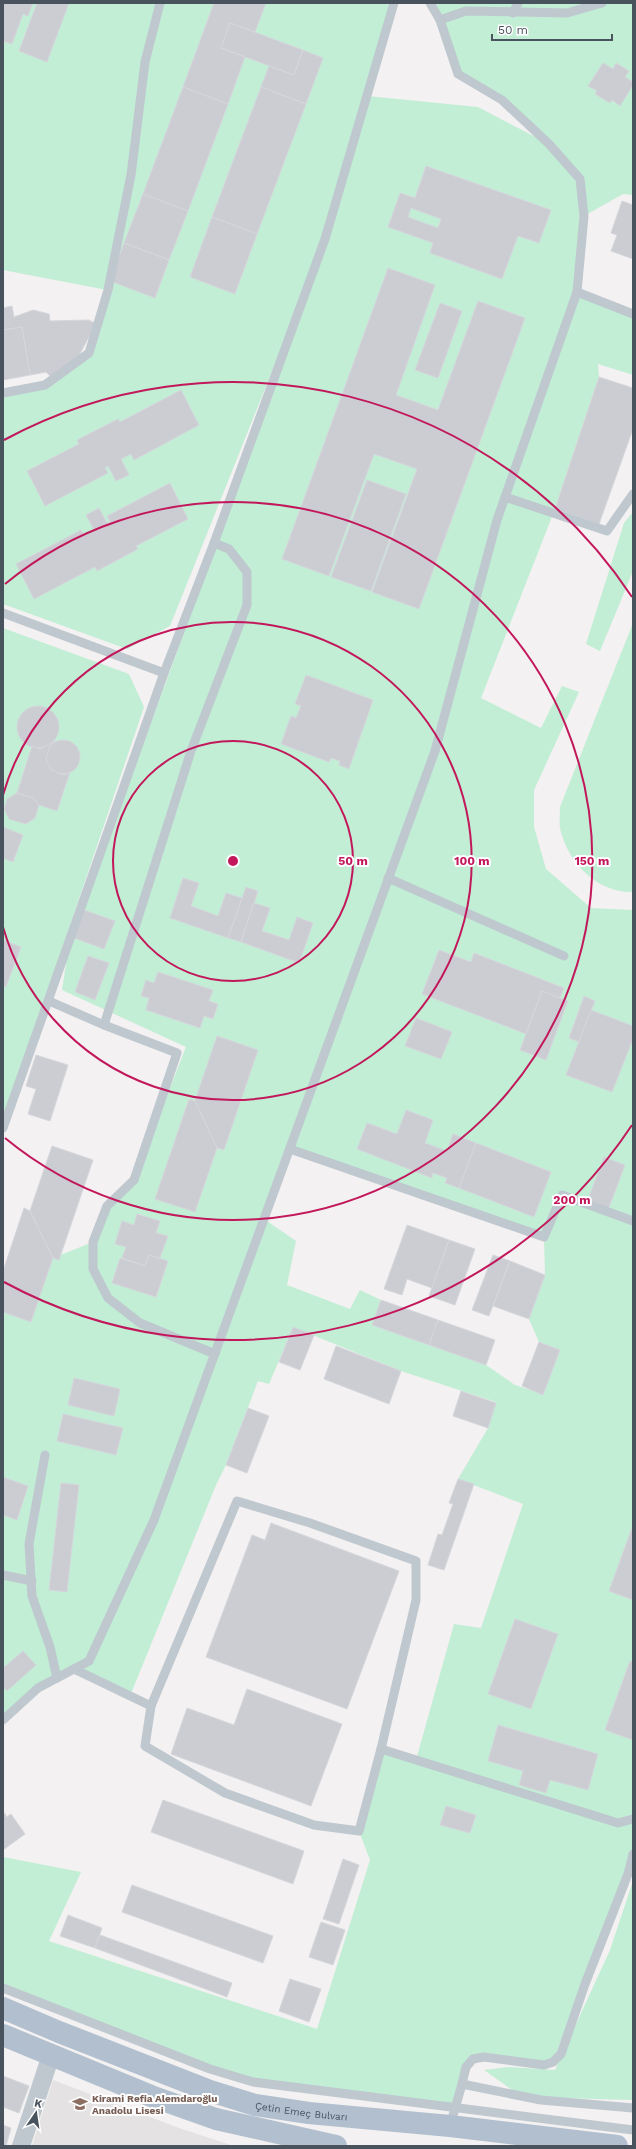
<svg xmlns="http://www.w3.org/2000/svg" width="636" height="2149" font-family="'Work Sans',sans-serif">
  <rect width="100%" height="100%" fill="#f3f1f1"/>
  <path fill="#e4e2e3" d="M 53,2080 L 179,2128 L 234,2146 L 32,2146 Z"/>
  <g fill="#c1eed5" fill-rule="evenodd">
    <path d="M 3,3 L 394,3 L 367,96 L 478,107 L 547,143 L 502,100 L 458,74 L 430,3 L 633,3 L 633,195 L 623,194 L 584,216 L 577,291 L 633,314 L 633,375 L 598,364 L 599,377 L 555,509 L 481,698 L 541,728 L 562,686 L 579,692 L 534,790 L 534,827 L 546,869 L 591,908 L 633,910 L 633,1854 L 553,2062 L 474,2059 L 455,2108 L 253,2082 L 3,1988 L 3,1857 L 81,1872 L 49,1941 L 317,2029 L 370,1860 L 359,1831 L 381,1749 L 416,1760 L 454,1624 L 481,1628 L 523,1504 L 458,1479 L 488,1428 L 496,1402 L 401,1371 L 293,1327 L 269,1384 L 258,1381 L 226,1465 L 216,1485 L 130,1696 L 74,1669 L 38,1688 L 3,1720 L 3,1312 L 31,1322 L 53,1258 L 93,1242 L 107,1206 L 134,1180 L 186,1047 L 62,990 L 69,945 L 191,614 L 319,254 L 170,626 L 127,649 L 3,604 L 3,393 L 45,385 L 89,353 L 107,290 L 3,270 ZM 290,1149 L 544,1237 L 545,1275 L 529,1319 L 539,1342 L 560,1350 L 543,1394 L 515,1385 L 486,1365 L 373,1325 L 381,1300 L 360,1290 L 350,1309 L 287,1285 L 296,1241 L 264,1219 Z"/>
    <path d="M 633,512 L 633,571 L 600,651 L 586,644 L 624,523 Z"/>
    <path d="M 633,623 L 633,892 C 597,893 567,862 560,828 C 559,822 560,814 560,807 Z"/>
    <path d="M 3,628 L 129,674 L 144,707 L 3,1123 Z"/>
    <path d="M 633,1881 L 633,2100 L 522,2097 L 484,2070 L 509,2067 L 555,2070 L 610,1950 Z"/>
  </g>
  <g fill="#cbcdd3" stroke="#d5d7dc" fill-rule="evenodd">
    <path d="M 3,3 L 33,3 L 28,16 L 23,14 L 12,44 L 3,41 Z"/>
    <path d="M 37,3 L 69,3 L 47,62 L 19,51 Z"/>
    <path d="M 214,3 L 266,3 L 255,32 L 230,23 L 221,48 L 245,57 L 228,104 L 183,87 Z"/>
    <path d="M 230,23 L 303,50 L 294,75 L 221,48 Z"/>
    <path d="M 303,50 L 323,58 L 306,104 L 261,87 L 269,66 L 294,75 Z"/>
    <path d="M 603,63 L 613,69 L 616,63 L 629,71 L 625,77 L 633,82 L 633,85 L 620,106 L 612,100 L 610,103 L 595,94 L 597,91 L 588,86 Z"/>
    <path d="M 183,87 L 228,104 L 188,211 L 143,194 Z"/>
    <path d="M 261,87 L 306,104 L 257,234 L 212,217 Z"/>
    <path d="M 426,166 L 551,210 L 539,243 L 518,236 L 502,279 L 430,253 L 433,243 L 388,227 L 400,193 L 415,198 ZM 411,208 L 441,219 L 438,228 L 408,217 Z"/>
    <path d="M 143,194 L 188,211 L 169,260 L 124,243 Z"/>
    <path d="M 622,201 L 633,205 L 633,259 L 611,251 L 617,235 L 611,233 Z"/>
    <path d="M 212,217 L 257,234 L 235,294 L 190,277 Z"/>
    <path d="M 124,243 L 169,260 L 155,298 L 110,281 Z"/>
    <path d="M 388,268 L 435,285 L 396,395 L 438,410 L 478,301 L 525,318 L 419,609 L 372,592 L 417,469 L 374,454 L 329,576 L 282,559 Z"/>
    <path d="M 440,303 L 462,311 L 438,378 L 415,370 Z"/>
    <path d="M 12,306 L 14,317 L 33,310 L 49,314 L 50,321 L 89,320 L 96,324 L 78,357 L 52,378 L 46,372 L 30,375 L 22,327 L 3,330 L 3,308 Z"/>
    <path d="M 22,327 L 30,375 L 3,380 L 3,330 Z"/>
    <path d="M 599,377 L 633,388 L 633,429 L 599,524 L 555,509 Z"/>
    <path d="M 181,390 L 199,425 L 134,460 L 131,454 L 121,459 L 129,475 L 116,481 L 108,466 L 105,468 L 108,473 L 45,506 L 27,471 L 79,444 L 77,440 L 118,419 L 120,422 Z"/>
    <path d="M 367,480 L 406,494 L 371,591 L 331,577 Z"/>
    <path d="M 170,483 L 188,519 L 136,546 L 138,549 L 97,571 L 95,567 L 34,599 L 16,564 L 81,530 L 84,535 L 94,530 L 86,515 L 99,508 L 107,523 L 110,522 L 107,516 Z"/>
    <path d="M 306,675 L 373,700 L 349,769 L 339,765 L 340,761 L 331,758 L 329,762 L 281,744 L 291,716 L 296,718 L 301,706 L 295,704 Z"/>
    <circle cx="38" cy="727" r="21"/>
    <circle cx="63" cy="757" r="17"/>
    <path d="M 55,741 L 50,746 L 46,759 L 51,770 L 64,775 L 70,772 L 57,811 L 39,805 L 33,798 L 17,793 L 32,746 L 40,749 Z"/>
    <path d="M 17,793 L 33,798 L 39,805 L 35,818 L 26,824 L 9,819 L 4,809 L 7,799 Z"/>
    <path d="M 3,827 L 23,835 L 13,862 L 3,858 Z"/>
    <path d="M 183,878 L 199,883 L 191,906 L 218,916 L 226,893 L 242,898 L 228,938 L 170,918 Z"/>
    <path d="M 246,887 L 258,891 L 241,942 L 228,938 Z"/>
    <path d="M 254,903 L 270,908 L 262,931 L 289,940 L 297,917 L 313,923 L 299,963 L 241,942 Z"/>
    <path d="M 84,910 L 115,921 L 104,949 L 74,938 Z"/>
    <path d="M 3,940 L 21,947 L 6,987 L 3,986 Z"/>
    <path d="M 439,950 L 471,962 L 474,953 L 564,988 L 560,998 L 542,991 L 526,1034 L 422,994 Z"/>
    <path d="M 88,956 L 109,963 L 95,1000 L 75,992 Z"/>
    <path d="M 158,972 L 213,990 L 209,1001 L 218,1004 L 213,1019 L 204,1016 L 200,1028 L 146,1010 L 149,998 L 141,996 L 146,980 L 154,983 Z"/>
    <path d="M 542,991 L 568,1001 L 546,1060 L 520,1050 Z"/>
    <path d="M 584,996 L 595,1001 L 579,1042 L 569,1038 Z"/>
    <path d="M 591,1010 L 633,1026 L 633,1039 L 612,1092 L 566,1075 Z"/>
    <path d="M 416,1018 L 452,1032 L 441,1059 L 405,1046 Z"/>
    <path d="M 217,1036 L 258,1050 L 224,1150 L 217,1148 L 195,1101 Z"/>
    <path d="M 36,1055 L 68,1065 L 50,1121 L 28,1114 L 36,1089 L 26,1086 Z"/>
    <path d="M 189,1099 L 195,1101 L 217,1148 L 195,1212 L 155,1199 Z"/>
    <path d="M 406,1110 L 433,1120 L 425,1143 L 447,1151 L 453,1134 L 476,1143 L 459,1188 L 445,1183 L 447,1178 L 433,1173 L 432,1178 L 357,1149 L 367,1123 L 397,1134 Z"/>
    <path d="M 476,1143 L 551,1172 L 534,1217 L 459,1188 Z"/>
    <path d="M 52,1146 L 93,1160 L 59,1260 L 53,1258 L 30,1211 Z"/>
    <path d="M 604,1157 L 625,1165 L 608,1210 L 587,1202 Z"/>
    <path d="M 24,1208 L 30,1211 L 53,1258 L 31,1322 L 3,1312 L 3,1271 Z"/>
    <path d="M 137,1214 L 160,1221 L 156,1233 L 168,1236 L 160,1258 L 149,1255 L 145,1266 L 122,1258 L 126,1247 L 115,1244 L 122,1221 L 134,1225 Z"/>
    <path d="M 407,1225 L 449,1240 L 432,1288 L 407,1279 L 402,1295 L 384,1289 Z"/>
    <path d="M 449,1240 L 475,1249 L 455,1305 L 429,1296 Z"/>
    <path d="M 149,1255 L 168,1261 L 156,1297 L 112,1283 L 120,1258 L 145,1266 Z"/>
    <path d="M 493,1255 L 510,1261 L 489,1316 L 472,1310 Z"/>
    <path d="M 510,1261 L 545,1275 L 529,1319 L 493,1306 Z"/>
    <path d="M 381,1300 L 438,1320 L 429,1345 L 372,1325 Z"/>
    <path d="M 438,1320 L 495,1340 L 486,1365 L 429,1345 Z"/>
    <path d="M 293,1327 L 314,1335 L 300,1370 L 279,1362 Z"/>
    <path d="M 539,1342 L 560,1350 L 543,1395 L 522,1386 Z"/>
    <path d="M 336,1346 L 401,1371 L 389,1404 L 324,1379 Z"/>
    <path d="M 74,1378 L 120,1389 L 114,1416 L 68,1405 Z"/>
    <path d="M 461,1391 L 496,1403 L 488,1428 L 453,1416 Z"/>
    <path d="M 248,1408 L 269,1416 L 247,1473 L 226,1465 Z"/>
    <path d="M 63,1414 L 123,1428 L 116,1455 L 57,1441 Z"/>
    <path d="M 3,1477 L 28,1486 L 17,1520 L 3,1515 Z"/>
    <path d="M 458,1479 L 474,1484 L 444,1570 L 428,1565 L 438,1534 L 442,1535 L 453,1504 L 449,1503 Z"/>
    <path d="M 61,1483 L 79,1485 L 67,1592 L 49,1590 Z"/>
    <path d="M 271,1523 L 399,1571 L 347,1709 L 206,1657 L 252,1535 L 265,1540 Z"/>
    <path d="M 633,1525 L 633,1600 L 609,1591 Z"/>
    <path d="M 515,1619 L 558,1634 L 531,1709 L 488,1694 Z"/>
    <path d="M 23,1651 L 36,1665 L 7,1691 L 3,1687 L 3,1668 Z"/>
    <path d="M 630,1661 L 633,1662 L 633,1740 L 605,1730 Z"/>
    <path d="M 247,1689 L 342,1724 L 311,1806 L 171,1754 L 187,1708 L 234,1725 Z"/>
    <path d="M 498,1725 L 598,1754 L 588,1790 L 550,1780 L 546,1793 L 519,1785 L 523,1771 L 488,1761 Z"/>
    <path d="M 163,1800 L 304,1851 L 293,1884 L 151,1832 Z"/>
    <path d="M 446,1806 L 476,1815 L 470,1833 L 440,1825 Z"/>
    <path d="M 3,1811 L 7,1817 L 11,1814 L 25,1834 L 3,1850 Z"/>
    <path d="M 343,1859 L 359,1865 L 339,1924 L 323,1919 Z"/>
    <path d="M 132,1885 L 273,1936 L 263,1963 L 122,1912 Z"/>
    <path d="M 68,1915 L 102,1928 L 95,1948 L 60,1936 Z"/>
    <path d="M 321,1922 L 345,1930 L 333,1965 L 309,1957 Z"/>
    <path d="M 100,1935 L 232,1983 L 227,1997 L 95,1948 Z"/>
    <path d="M 290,1979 L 321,1989 L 309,2022 L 279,2011 Z"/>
    <path d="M 3,2076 L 29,2086 L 19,2113 L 3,2107 Z"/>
    <path d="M 3,2125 L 11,2128 L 6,2146 L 3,2146 Z"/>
  </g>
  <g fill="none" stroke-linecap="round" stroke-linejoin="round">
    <g stroke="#bfc7cf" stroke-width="9">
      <path d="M 513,13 L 518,3"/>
      <path d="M 440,20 L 466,11 L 567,13 L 602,3"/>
      <path d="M 577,292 L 633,314"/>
      <path d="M 3,393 L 45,385 L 89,353 L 108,290 L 131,175 L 145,62 L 160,3"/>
      <path d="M 505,497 L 607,531 L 633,494"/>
      <path d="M 3,613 L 164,673"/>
      <path d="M 388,878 L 564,956"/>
      <path d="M 49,1001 L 104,1025 L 191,751 L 247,605 L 247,572 L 229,549 L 214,543"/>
      <path d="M 104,1025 L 177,1053 L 134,1180 L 107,1206 L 93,1242 L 93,1269 L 108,1298 L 140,1323 L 215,1354"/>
      <path d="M 3,1128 L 164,673 L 214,543 L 325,239 L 394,3"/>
      <path d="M 290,1149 L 544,1237 L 562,1195 L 633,1221"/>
      <path d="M 45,1455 L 29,1544 L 32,1596 L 50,1647 L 57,1678"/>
      <path d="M 3,1575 L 32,1581"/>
      <path d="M 74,1669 L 151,1706 L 145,1746 L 225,1793 L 314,1825 L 359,1831 L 381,1749 L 618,1823 L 633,1819"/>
      <path d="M 151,1706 L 237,1501 L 310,1523 L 416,1561 L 416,1600 L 381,1749"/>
      <path d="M 3,1720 L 38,1688 L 89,1661 L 154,1520 L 435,751 L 497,520 L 577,292 L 584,216 L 580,179 L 549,144 L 502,100 L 458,74 L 440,20 L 430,3"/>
      <path d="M 3,1988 L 210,2069 L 253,2082 L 633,2130"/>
      <path d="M 462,2084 L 466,2067 L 473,2059 L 484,2057 L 544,2065 L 553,2062 L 561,2054 L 585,1984 L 628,1874 L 633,1854"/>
      <path d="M 450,2126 L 462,2084 L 541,2100 L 633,2108"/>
    </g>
    <path stroke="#bfc7cf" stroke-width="18" d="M 21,2146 L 51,2055"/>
    <g stroke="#b1bfce" stroke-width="22">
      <path id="s1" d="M 3,2008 L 59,2032 L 210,2091 L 255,2105 L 309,2113 L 450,2126 L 617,2146"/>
      <path d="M 3,2035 L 151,2096 L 216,2119 L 336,2146"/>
    </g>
  </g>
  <g fill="none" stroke="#c2185b" stroke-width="2">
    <circle cx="233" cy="861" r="120"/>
    <path d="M3 795A239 239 0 1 1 3 927"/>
    <path d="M5 584A359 359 0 1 1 5 1138"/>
    <path d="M632 1125A479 479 0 0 1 4 1282M4 440A479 479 0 0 1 632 597"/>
  </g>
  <defs>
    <g id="school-bare" transform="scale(1.2)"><path d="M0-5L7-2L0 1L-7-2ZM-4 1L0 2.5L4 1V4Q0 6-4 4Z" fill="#8d6e63" stroke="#fff" stroke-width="2.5" paint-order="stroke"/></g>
  </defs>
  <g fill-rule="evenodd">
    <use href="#school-bare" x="80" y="2104"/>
  </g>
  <g text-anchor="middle" stroke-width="4" stroke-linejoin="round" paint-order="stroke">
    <g font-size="10" font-weight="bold" fill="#785e54" stroke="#fff" text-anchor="start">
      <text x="92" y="2102">Kirami Refia Alemdaroğlu<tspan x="92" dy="12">Anadolu Lisesi</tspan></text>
    </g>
    <g font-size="10" fill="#49535e" stroke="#fff">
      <text dy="4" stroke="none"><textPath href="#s1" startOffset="317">Çetin Emeç Bulvarı</textPath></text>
    </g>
  </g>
  <circle cx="233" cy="861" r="6" fill="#c2185b" stroke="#fff" stroke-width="2"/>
  <g font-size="12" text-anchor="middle" font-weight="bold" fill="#c2185b" stroke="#fff" stroke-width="4" stroke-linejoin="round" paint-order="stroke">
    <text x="353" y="865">50 m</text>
    <text x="472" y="865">100 m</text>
    <text x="592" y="865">150 m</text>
    <text x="572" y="1204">200 m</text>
  </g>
  <rect width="636" height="2149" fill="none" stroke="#49535e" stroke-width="8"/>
  <g transform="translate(36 2113) rotate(13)" stroke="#ffffff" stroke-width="3" paint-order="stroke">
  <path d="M0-3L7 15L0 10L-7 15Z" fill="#49535e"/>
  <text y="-6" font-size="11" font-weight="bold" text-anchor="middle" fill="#49535e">K</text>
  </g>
  <path d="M492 34v6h120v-6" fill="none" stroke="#49535e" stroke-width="2"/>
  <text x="498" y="34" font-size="12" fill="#49535e" stroke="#ffffff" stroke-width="3" paint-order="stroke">50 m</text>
</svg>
